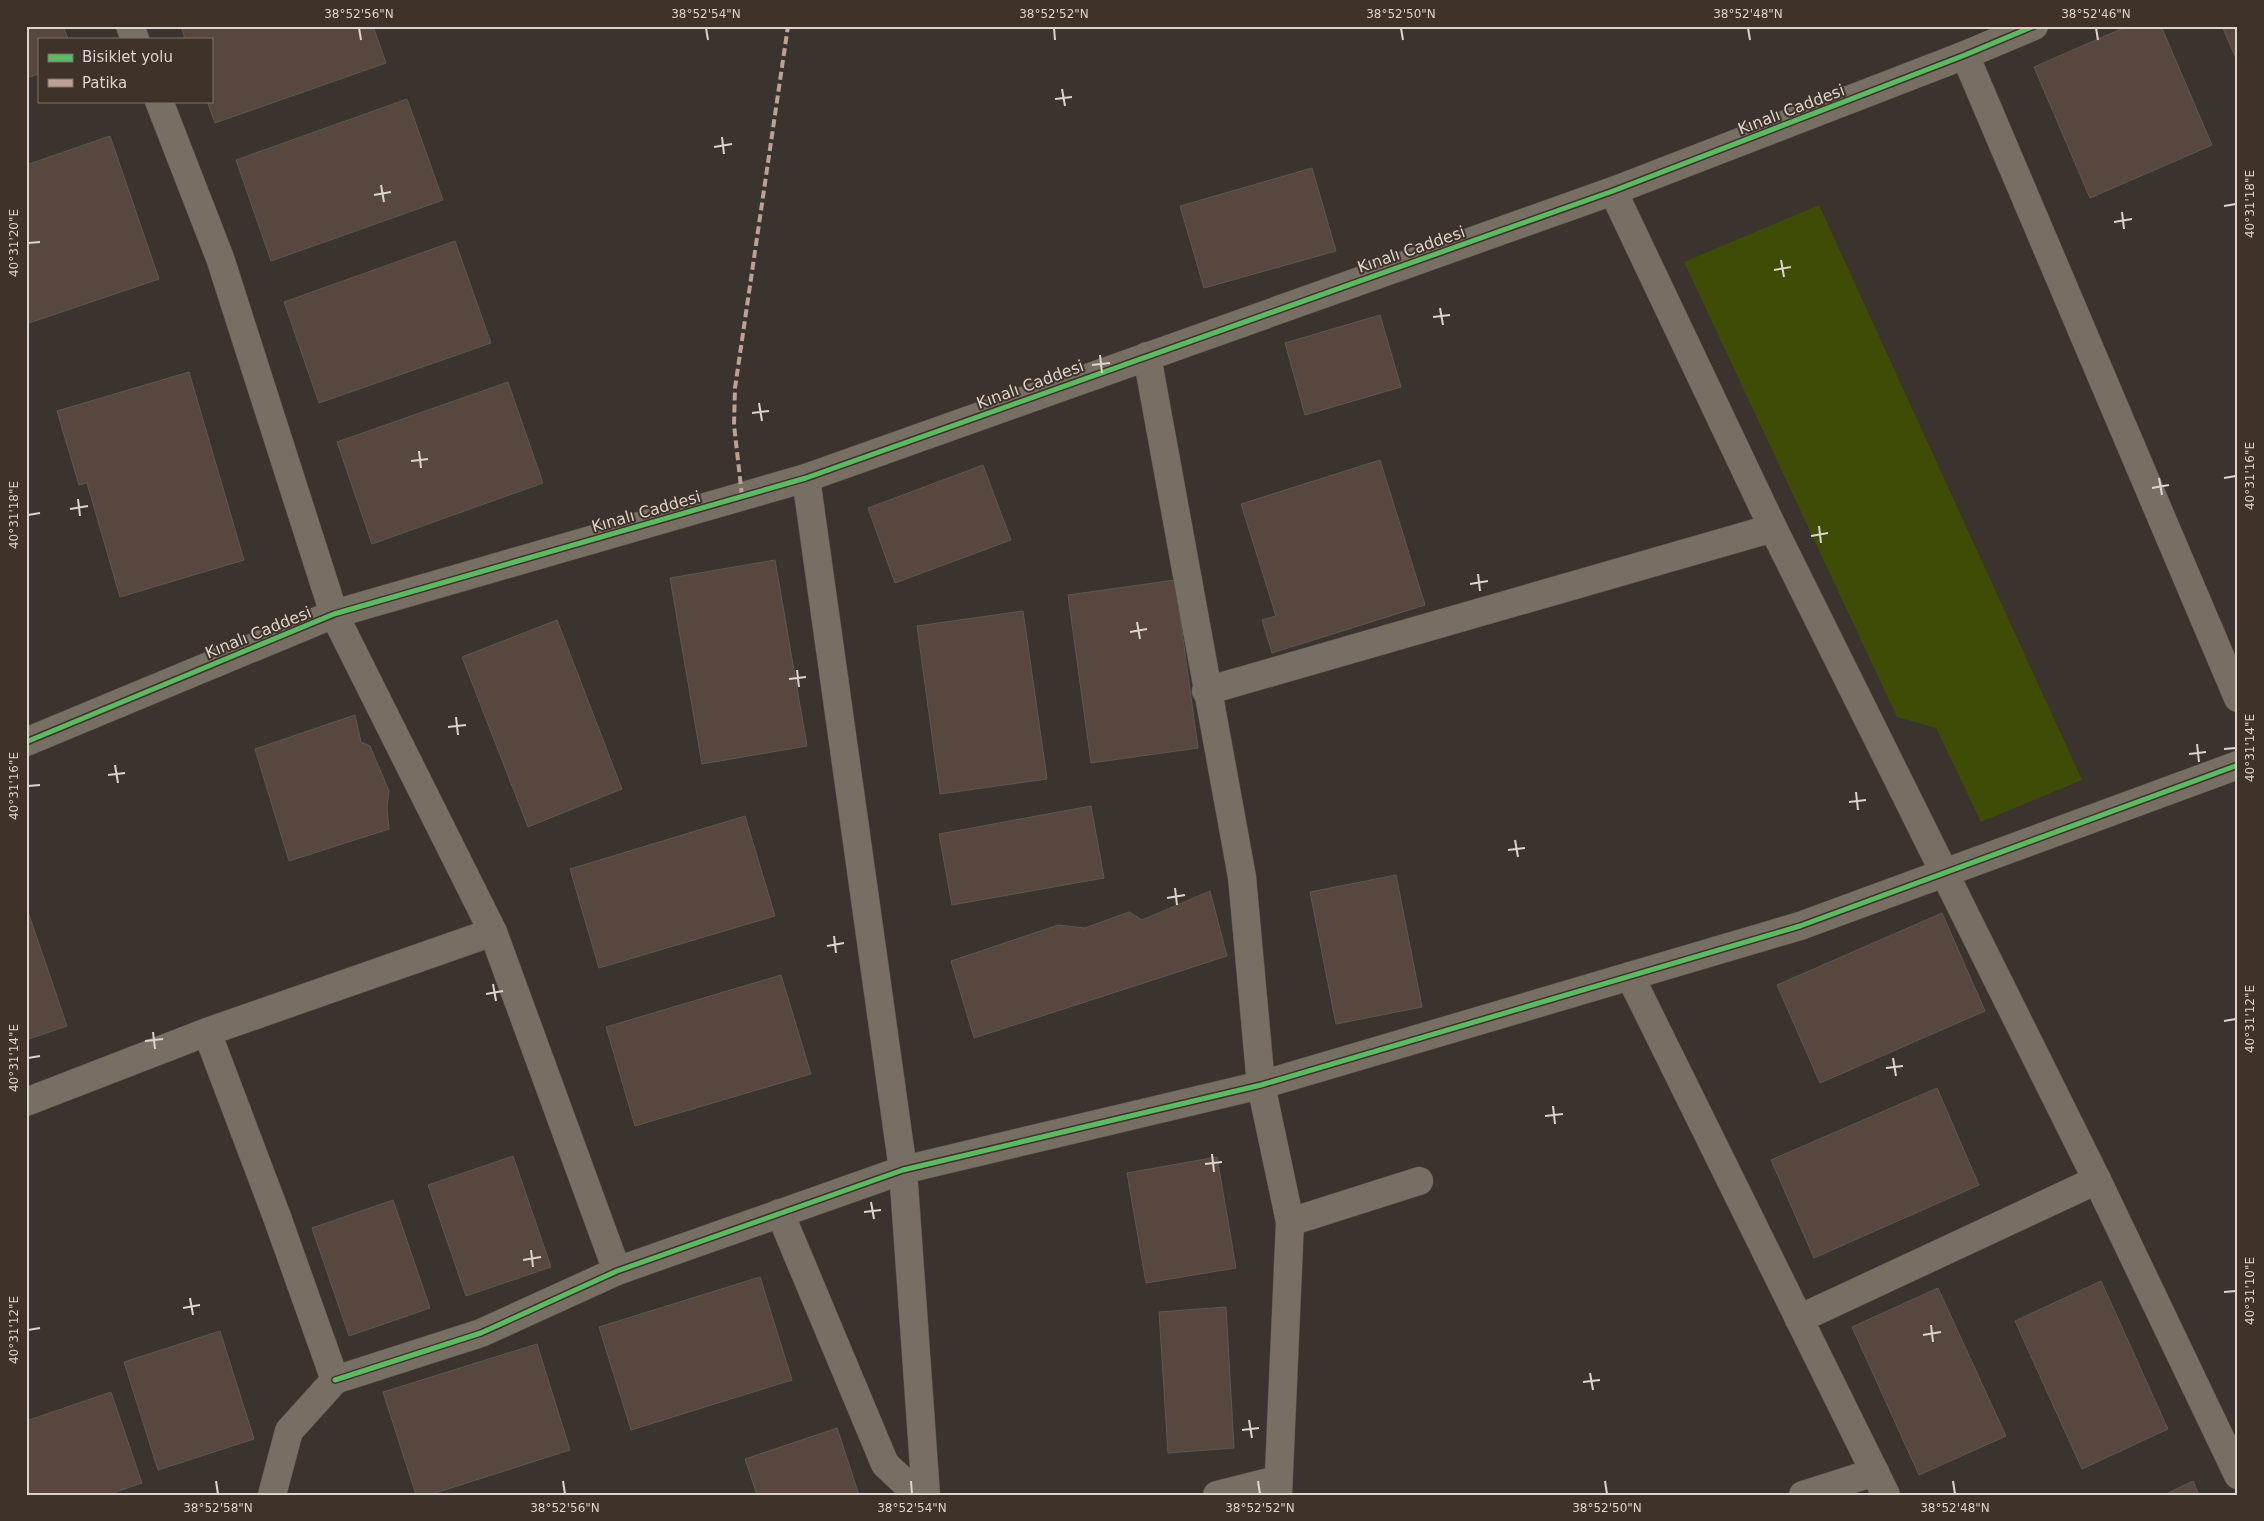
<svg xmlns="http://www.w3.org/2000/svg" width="2264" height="1521" font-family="'DejaVu Sans',sans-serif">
  <rect width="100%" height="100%" fill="#3a332e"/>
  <path fill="#3f4c06" d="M 1819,205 L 2082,780 L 1981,822 L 1936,728 L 1897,717 L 1684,262 Z"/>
  <g fill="#57473f" stroke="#5e5854">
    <path d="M 26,26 L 63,26 L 68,39 L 39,39 L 39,74 L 26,78 Z"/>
    <path d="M 181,26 L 373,26 L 386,63 L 215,123 L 207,101 L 211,101 L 211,39 L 185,39 Z"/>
    <path d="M 2128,26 L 2161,26 L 2212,145 L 2090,198 L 2034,67 Z"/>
    <path d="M 2222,26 L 2238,26 L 2238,63 Z"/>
    <path d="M 407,99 L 443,200 L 271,261 L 236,160 Z"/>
    <path d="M 110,136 L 159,279 L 26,324 L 26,165 Z"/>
    <path d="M 1312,168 L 1336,251 L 1204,288 L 1180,206 Z"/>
    <path d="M 455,241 L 491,343 L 319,403 L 284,302 Z"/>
    <path d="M 1380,315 L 1401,387 L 1305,415 L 1285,343 Z"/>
    <path d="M 189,372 L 244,560 L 120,597 L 87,483 L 79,485 L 57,411 Z"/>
    <path d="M 508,382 L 543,483 L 372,544 L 337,442 Z"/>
    <path d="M 1380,460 L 1425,605 L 1272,653 L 1262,620 L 1276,616 L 1241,504 Z"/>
    <path d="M 983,465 L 1011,540 L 895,583 L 868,508 Z"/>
    <path d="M 775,560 L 807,746 L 702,764 L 670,578 Z"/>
    <path d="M 1175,580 L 1198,748 L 1091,763 L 1068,595 Z"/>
    <path d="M 1023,611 L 1047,779 L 940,794 L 917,626 Z"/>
    <path d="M 557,620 L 622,789 L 528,827 L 462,657 Z"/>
    <path d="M 355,715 L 361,742 L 370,746 L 389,791 L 387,807 L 389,829 L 289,861 L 255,749 Z"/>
    <path d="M 1091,806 L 1104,878 L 952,905 L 939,834 Z"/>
    <path d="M 745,816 L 775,916 L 599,968 L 570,869 Z"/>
    <path d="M 1396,875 L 1422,1007 L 1336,1024 L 1310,892 Z"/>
    <path d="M 1210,891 L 1227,956 L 974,1038 L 951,961 L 1058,925 L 1085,928 L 1129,912 L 1142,920 Z"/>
    <path d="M 26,906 L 67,1026 L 26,1040 Z"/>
    <path d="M 1942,913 L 1985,1011 L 1820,1083 L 1777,985 Z"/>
    <path d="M 781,975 L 811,1074 L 635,1126 L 606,1027 Z"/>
    <path d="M 1937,1088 L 1979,1185 L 1814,1258 L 1771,1160 Z"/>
    <path d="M 513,1156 L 551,1267 L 466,1296 L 428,1185 Z"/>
    <path d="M 1217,1157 L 1236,1268 L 1146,1283 L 1127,1173 Z"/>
    <path d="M 393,1200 L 430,1308 L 349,1336 L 312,1228 Z"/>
    <path d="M 760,1277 L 792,1380 L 631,1430 L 599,1327 Z"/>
    <path d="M 2101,1281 L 2168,1429 L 2082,1469 L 2015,1321 Z"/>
    <path d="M 1938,1288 L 2006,1436 L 1919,1475 L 1852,1327 Z"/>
    <path d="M 1226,1307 L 1234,1448 L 1168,1453 L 1159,1312 Z"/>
    <path d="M 220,1331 L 254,1439 L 158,1470 L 124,1362 Z"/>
    <path d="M 537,1344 L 570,1450 L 429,1495 L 416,1495 L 383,1392 Z"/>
    <path d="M 111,1392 L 142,1483 L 107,1495 L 30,1495 L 26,1484 L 26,1421 Z"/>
    <path d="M 837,1428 L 859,1495 L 757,1495 L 745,1459 Z"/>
    <path d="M 2193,1481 L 2199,1495 L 2164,1495 Z"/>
  </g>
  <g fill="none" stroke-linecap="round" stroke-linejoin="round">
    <g stroke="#56504c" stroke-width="29">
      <g id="minor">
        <path d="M 130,26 L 135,39"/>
        <path d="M 1965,55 L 2238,698"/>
        <path d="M 159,101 L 220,258 L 334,614 L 493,932 L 617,1271"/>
        <path d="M 1613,191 L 1773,528 L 2097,1180 L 2238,1475"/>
        <path d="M 1147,356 L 1242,877 L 1261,1085 L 1290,1222 L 1278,1495"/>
        <path d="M 806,478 L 903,1170 L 926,1495"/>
        <path d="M 1206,691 L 1773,528"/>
        <path d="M 1630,976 L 1886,1495"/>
        <path d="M 207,1032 L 277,1217 L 335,1380 L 289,1431 L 272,1495"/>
        <path d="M 26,1102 L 207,1032 L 493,932"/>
        <path d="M 780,1213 L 885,1464 L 904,1482 L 925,1489"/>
        <path d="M 1290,1222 L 1419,1181"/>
        <path d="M 1799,1319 L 2097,1180"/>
        <path d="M 335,1380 L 481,1333 L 617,1271 L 903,1170 L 1261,1085 L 1800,926 L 2238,765"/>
        <path d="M 1217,1495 L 1277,1480"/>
        <path d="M 1803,1495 L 1875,1472"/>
      </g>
    </g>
    <g stroke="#56504c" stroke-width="29">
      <path id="tertiary" d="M 26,742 L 334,614 L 806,478 L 1613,191 L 1965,55 L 2034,26"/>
    </g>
    <use href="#minor" stroke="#776e64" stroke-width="28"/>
    <use href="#tertiary" stroke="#776e64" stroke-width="28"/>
    <path stroke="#bda197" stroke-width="4" stroke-dasharray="8 4" stroke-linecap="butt" d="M 742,496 L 734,425 L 735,388 L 788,26"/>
    <g stroke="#3f3229" stroke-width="8">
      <g id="cycleway">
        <path d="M 26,742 L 334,614 L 806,478 L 1613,191 L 1965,55 L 2034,26"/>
        <path d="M 335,1380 L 481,1333 L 617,1271 L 903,1170 L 1261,1085 L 1800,926 L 2238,765"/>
      </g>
    </g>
    <use href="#cycleway" stroke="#5cba63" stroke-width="5"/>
  </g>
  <path fill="none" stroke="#dcd4ce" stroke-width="2" d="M 359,28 L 361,40M 706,28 L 708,40M 1054,28 L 1055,40M 1401,28 L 1403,40M 1748,28 L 1750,40M 2096,28 L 2098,40M 1062,89 L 1065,106M 1055,99 L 1072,97M 722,137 L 724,154M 714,147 L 732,144M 381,185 L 384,202M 374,195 L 391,192M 2224,206 L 2236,204M 2122,212 L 2124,229M 2114,222 L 2132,219M 28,243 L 40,242M 1781,260 L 1784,277M 1774,270 L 1791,267M 1440,308 L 1443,325M 1433,317 L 1450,315M 1100,355 L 1102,373M 1092,365 L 1110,363M 759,403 L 762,421M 752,413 L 769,411M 419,451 L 421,468M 411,461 L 428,459M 2159,478 L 2162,495M 2224,478 L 2236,476M 2152,488 L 2169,485M 78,499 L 80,516M 70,509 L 88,506M 28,515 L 40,513M 1819,526 L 1821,543M 1811,536 L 1828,533M 1478,574 L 1480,591M 1470,584 L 1488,581M 1137,622 L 1140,639M 1130,632 L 1147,629M 797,670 L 799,687M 789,679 L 806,677M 456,717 L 458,735M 448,727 L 466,725M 2197,744 L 2199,762M 2224,749 L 2236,748M 2189,754 L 2206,752M 115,765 L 118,783M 108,775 L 125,773M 28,786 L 40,785M 1856,792 L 1858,810M 1849,802 L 1866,800M 1515,840 L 1518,857M 1508,850 L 1525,848M 1175,888 L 1177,905M 1167,898 L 1185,895M 834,936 L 836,953M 827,946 L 844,943M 493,984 L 496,1001M 486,994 L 503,991M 2224,1021 L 2236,1019M 153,1032 L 155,1049M 145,1041 L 163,1039M 28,1058 L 40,1056M 1893,1058 L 1896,1076M 1886,1068 L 1903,1066M 1553,1106 L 1555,1124M 1545,1116 L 1563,1114M 1212,1154 L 1214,1172M 1205,1164 L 1222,1162M 871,1202 L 874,1219M 864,1212 L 881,1210M 531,1250 L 533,1267M 523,1260 L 541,1257M 2224,1292 L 2236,1291M 190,1298 L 193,1315M 183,1308 L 200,1305M 1931,1325 L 1933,1342M 28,1330 L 40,1328M 1923,1335 L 1941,1332M 1590,1373 L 1593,1390M 1583,1382 L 1600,1380M 1249,1420 L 1252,1438M 1242,1430 L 1259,1428M 216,1481 L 218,1494M 563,1481 L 565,1494M 911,1481 L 912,1494M 1258,1481 L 1260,1494M 1605,1481 L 1607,1494M 1953,1481 L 1955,1494"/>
  <g text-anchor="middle" stroke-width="4" stroke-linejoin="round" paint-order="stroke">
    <g font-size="16" fill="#dcd4ce" stroke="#3f3229">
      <text transform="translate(1791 109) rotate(-21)" y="6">Kınalı Caddesi</text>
      <text transform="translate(1411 249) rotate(-19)" y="6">Kınalı Caddesi</text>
      <text transform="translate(1030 384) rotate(-20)" y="6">Kınalı Caddesi</text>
      <text transform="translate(646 511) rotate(-16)" y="6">Kınalı Caddesi</text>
      <text transform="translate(258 632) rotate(-22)" y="6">Kınalı Caddesi</text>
    </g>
  </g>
  <rect width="2264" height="1521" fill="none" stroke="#3f3229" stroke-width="55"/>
  <rect x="38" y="38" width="175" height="65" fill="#3f3229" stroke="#7e736b"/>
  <rect x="48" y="54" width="25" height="8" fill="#5cba63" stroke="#7e736b"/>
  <text x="82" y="62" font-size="15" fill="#dcd4ce">Bisiklet yolu</text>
  <rect x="48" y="79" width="25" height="8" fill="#bda197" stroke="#7e736b"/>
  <text x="82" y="88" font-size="15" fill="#dcd4ce">Patika</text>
  <rect x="28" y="28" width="2208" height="1466" fill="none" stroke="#dcd4ce" stroke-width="2"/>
  <g font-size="12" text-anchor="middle" fill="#dcd4ce">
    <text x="359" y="18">38°52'56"N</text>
    <text x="706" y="18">38°52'54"N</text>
    <text x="1054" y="18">38°52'52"N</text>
    <text x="1401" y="18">38°52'50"N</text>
    <text x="1748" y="18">38°52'48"N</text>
    <text x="2096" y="18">38°52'46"N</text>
    <text transform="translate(2250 204) rotate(-90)" y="4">40°31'18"E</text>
    <text transform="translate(14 243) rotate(-90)" y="4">40°31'20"E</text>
    <text transform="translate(2250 476) rotate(-90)" y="4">40°31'16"E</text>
    <text transform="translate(14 515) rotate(-90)" y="4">40°31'18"E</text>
    <text transform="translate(2250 748) rotate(-90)" y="4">40°31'14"E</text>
    <text transform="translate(14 786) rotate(-90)" y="4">40°31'16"E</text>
    <text transform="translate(2250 1019) rotate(-90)" y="4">40°31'12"E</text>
    <text transform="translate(14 1058) rotate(-90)" y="4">40°31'14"E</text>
    <text transform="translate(2250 1291) rotate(-90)" y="4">40°31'10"E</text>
    <text transform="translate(14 1330) rotate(-90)" y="4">40°31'12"E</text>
    <text x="218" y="1512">38°52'58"N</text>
    <text x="565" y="1512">38°52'56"N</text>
    <text x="912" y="1512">38°52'54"N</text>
    <text x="1260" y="1512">38°52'52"N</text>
    <text x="1607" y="1512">38°52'50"N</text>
    <text x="1955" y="1512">38°52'48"N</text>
  </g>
</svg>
